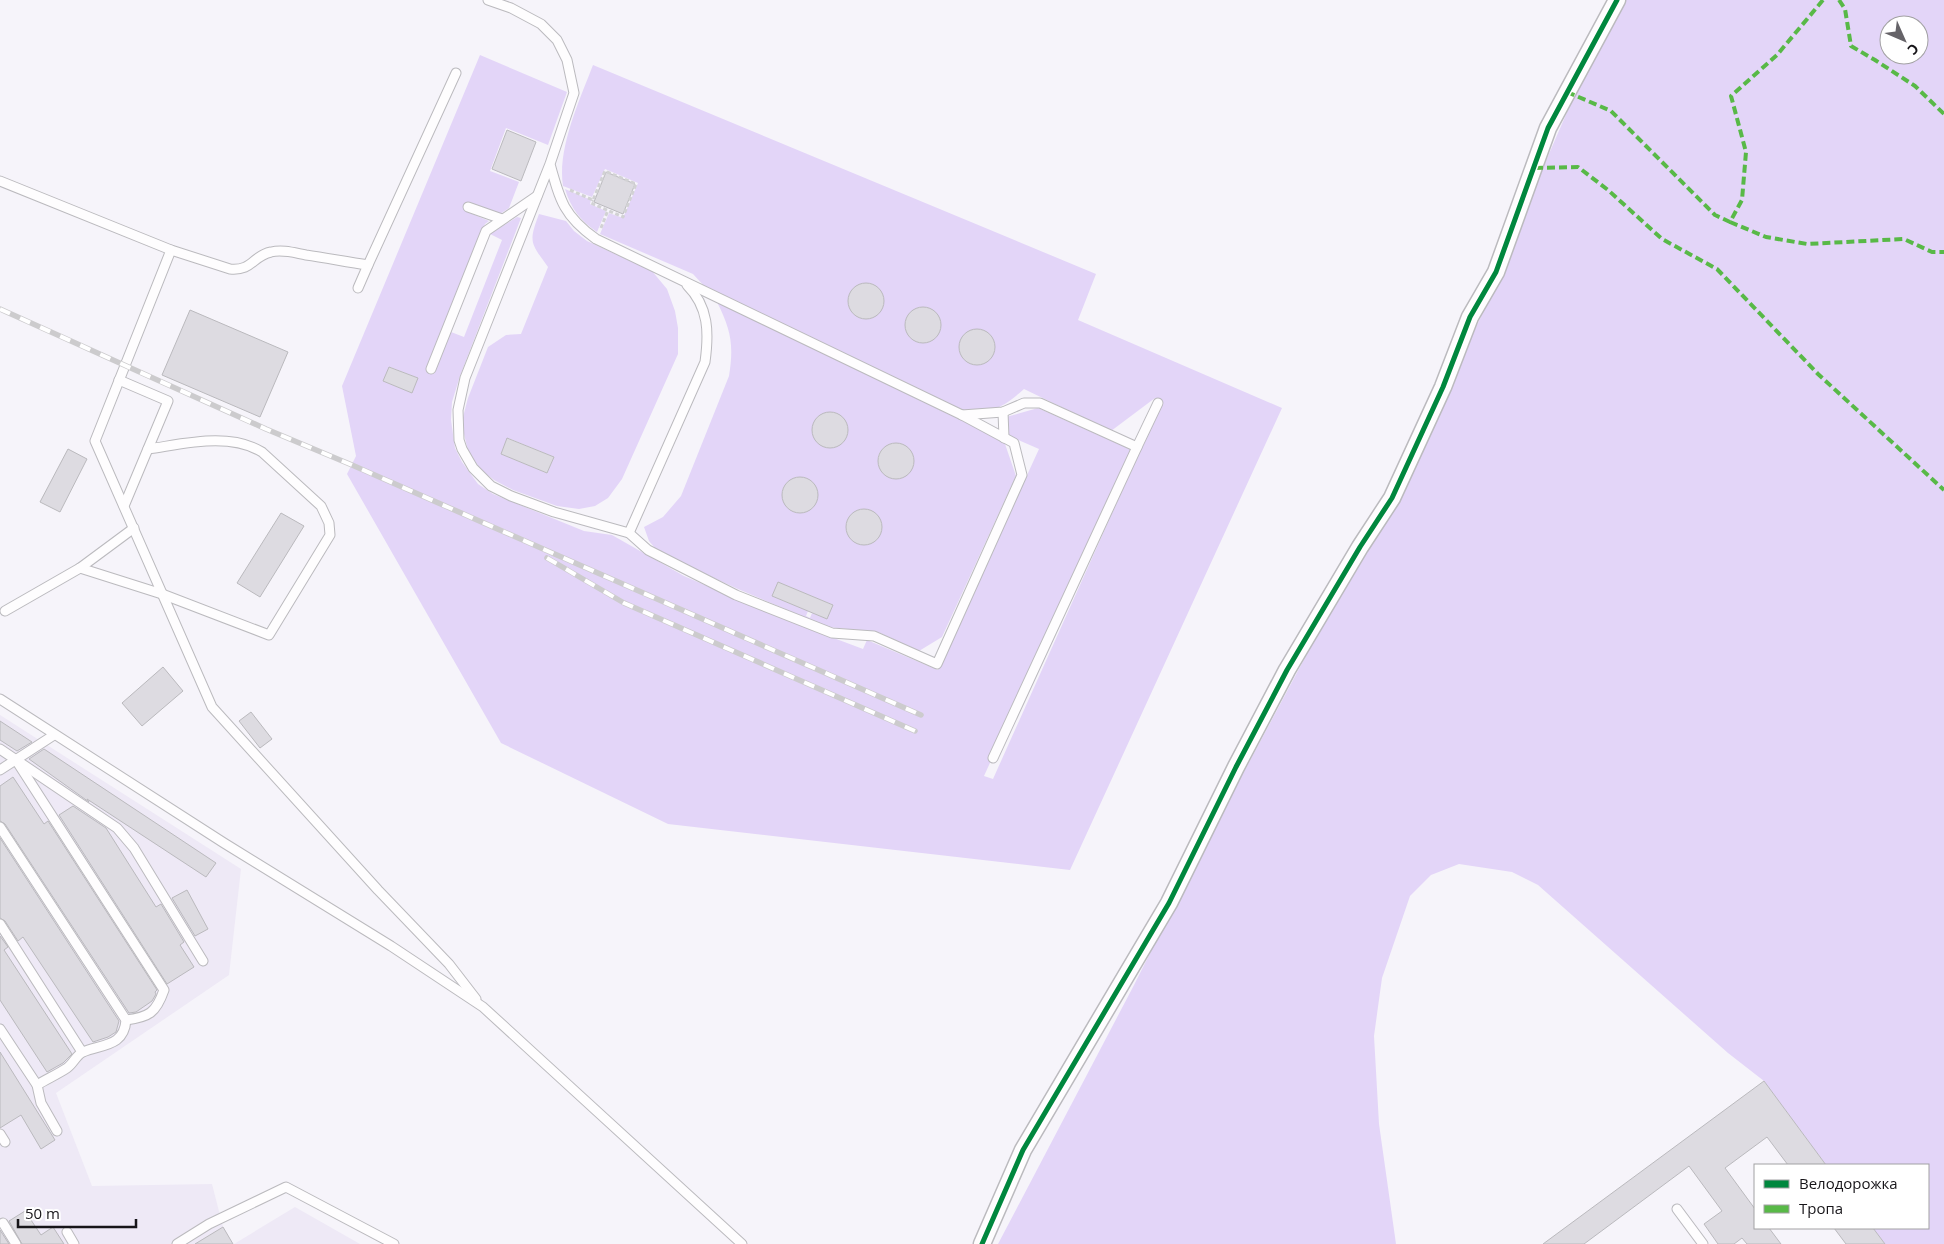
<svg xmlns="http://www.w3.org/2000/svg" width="1944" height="1244" font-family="'Open Sans',sans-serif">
  <rect width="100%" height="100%" fill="#f6f4fa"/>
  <g fill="#eee9f6">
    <path d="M 0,715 L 241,869 L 229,975 L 56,1093 L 92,1186 L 212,1184 L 223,1227 L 233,1244 L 0,1244 Z"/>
    <path d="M 295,1207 L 360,1244 L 234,1244 Z"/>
  </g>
  <g fill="#e3d5f8" fill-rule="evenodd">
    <path d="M 1624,0 L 1944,0 L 1944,1244 L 1885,1244 L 1873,1228 L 1928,1228 L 1928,1165 L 1826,1165 L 1764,1081 L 1728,1053 L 1538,885 L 1512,872 L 1459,864 L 1431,875 L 1410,896 L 1382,978 L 1374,1036 L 1379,1124 L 1396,1244 L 998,1244 L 1133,987 L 1198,858 L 1308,652 L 1401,496 L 1469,342 L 1506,264 L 1545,163 L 1571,103 ZM 1889,25 L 1919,25 L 1919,55 L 1889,55 Z"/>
    <path d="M 480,55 L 567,92 L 548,145 L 506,128 L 490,171 L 519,182 L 509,208 L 500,214 L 468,202 L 465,211 L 489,221 L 485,224 L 426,371 L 434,374 L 451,332 L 464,337 L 502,240 L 490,234 L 517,217 L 521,218 L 460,376 L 452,402 L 451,420 L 455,448 L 462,462 L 478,484 L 493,494 L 584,531 L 612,535 L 684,576 L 783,619 L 863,649 L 867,640 L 938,670 L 1039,449 L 1007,435 L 1006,417 L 1038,408 L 1132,450 L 984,776 L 993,779 L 1162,402 L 1155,398 L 1111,431 L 1024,389 C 999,411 994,411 962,411 L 705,287 L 693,274 L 600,234 L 609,213 L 623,218 L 638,183 L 605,169 L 592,197 L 563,186 C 557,149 580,99 593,65 L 1096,274 L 1078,320 L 1282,408 L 1070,870 L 668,824 L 501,743 L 347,474 L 356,456 L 342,386 ZM 866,284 C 877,285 882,292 883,303 L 877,315 C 864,324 849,316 848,300 L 854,288 ZM 923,307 C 939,309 946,325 935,338 C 908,356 891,311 923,307 ZM 974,330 L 986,332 C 1012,356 968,382 959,348 L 963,336 ZM 390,367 L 418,378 L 412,393 L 383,381 Z"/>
    <path d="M 565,189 L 591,200 L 590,204 L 606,211 L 597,232 C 581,221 571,209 565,189 Z"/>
    <path d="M 539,214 L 566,221 L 574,231 L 587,241 L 652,271 L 667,289 L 675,311 L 678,328 L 678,354 L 622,479 L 608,498 L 595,506 L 579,509 L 557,506 L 513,490 L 494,480 L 481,470 L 468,451 L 464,434 L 463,417 L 468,398 L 488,347 L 506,335 L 521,334 L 548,267 C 531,243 528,243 539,214 ZM 508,438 L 554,457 L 547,473 L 501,454 Z"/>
    <path d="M 717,302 L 1004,441 L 1016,476 L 942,637 L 919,651 L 878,632 L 828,627 L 738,589 L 673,559 L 655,548 L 649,541 L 644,527 L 663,517 L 681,496 L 729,376 C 734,345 731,330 717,302 ZM 831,412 L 842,417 C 865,444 814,463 813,428 L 818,417 ZM 893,443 C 906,443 919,456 911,469 C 895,498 857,455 893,443 ZM 797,477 L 809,480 L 817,490 L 815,503 C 796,531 763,488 797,477 ZM 861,509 L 873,512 L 881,522 C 882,538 869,549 854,541 C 842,531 845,514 861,509 ZM 778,582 L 833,605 L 827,619 L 812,613 L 810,618 L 806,616 L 808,611 L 772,596 Z"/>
  </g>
  <g fill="#dddbe1" stroke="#bab9bd">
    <path d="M 507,130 L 536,142 L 521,181 L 492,169 Z"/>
    <path d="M 606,172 L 635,184 L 623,214 L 594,202 Z"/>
    <circle cx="866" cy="301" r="18"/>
    <circle cx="923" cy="325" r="18"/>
    <path d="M 190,310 L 288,352 L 260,417 L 162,375 Z"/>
    <circle cx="977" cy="347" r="18"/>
    <path d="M 389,367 L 418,378 L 412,393 L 383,381 Z"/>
    <circle cx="830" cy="430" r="18"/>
    <path d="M 507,438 L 554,457 L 547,473 L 501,454 Z"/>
    <circle cx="896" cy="461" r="18"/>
    <path d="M 68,449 L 87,459 L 60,512 L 40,502 Z"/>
    <circle cx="800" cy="495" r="18"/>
    <circle cx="864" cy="527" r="18"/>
    <path d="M 281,513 L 304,526 L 260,597 L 237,583 Z"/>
    <path d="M 778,582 L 833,605 L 827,619 L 772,596 Z"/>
    <path d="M 163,667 L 183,691 L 142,726 L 122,703 Z"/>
    <path d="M 251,712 L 272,739 L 260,748 L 239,721 Z"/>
    <path d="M 0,721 L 32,742 L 17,751 L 0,740 Z"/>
    <path d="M 44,749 L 216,863 L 206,877 L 87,799 L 89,802 L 29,759 Z"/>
    <path d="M 13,777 L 44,824 L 48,821 L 157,990 L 155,992 L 156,994 L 152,1001 L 136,1012 L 129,1013 L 5,824 L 0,821 L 0,786 Z"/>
    <path d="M 73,806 L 106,828 L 156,907 L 161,904 L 184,942 L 180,945 L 194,967 L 167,984 L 59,815 Z"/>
    <path d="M 0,838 L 119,1021 L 116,1032 L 108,1037 L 93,1042 L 23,937 L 18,941 L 5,921 L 0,918 Z"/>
    <path d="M 187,890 L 208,929 L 195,936 L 172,898 Z"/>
    <path d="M 0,936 L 8,947 L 4,950 L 72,1054 L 63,1063 L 47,1072 L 0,1000 Z"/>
    <path d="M 0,1052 L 55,1140 L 41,1149 L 21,1115 L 0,1128 Z"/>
    <path d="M 1764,1081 L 1826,1165 L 1788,1165 L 1767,1137 L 1725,1168 L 1755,1209 L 1755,1228 L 1769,1228 L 1781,1244 L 1747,1244 L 1742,1238 L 1734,1244 L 1718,1244 L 1704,1224 L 1722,1211 L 1689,1166 L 1584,1244 L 1543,1244 Z"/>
    <path d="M 25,1211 L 41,1235 L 53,1227 L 64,1244 L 22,1244 L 9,1221 Z"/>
    <path d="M 223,1227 L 233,1244 L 195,1244 Z"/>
    <path d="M 1834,1228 L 1873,1228 L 1885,1244 L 1846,1244 Z"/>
    <path d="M 0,1230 L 9,1244 L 0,1244 Z"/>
  </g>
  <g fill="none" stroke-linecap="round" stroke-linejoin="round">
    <g stroke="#bbbabe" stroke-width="11">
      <g id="lane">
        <path d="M 488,0 L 511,8 L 541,24 L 557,40 L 567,60 L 574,93 L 550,164 L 465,378 L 458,410 L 459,440 L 462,449 L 473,468 L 491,486 L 511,496 L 554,512 L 629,533 L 648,550 L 736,595 L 832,633 L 874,636 L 937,664 L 1022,475 L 1014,443 L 962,415 L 596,239 C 564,216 560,201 550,164"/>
        <path d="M 0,181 L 171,250 L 230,269 C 253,271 252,256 271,252 C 283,249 295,253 306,255 C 327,258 347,262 368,265 L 456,73"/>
        <path d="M 468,207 L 502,219"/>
        <path d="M 171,250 L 95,441 L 212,707 L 378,890 L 449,964 L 476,999"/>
        <path d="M 358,288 L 368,265"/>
        <path d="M 431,369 L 486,231 L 537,196"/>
        <path d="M 119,380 L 168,401 L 124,506"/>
        <path d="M 1003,412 L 1004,438"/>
        <path d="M 962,415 L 1003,412 L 1024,403 L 1040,403 L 1137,447 L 993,758"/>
        <path d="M 1137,447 L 1158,403"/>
        <path d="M 629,533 L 705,362 C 709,333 709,307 687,285"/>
        <path d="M 80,568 L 134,528"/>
        <path d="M 5,611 L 80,568 L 162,594 L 269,635 L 330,535 L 329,523 L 321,506 L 262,452 C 229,432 184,444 148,449"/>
        <path d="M 0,699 L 224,843 L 391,946 L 483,1007 L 742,1244"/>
        <path d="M 0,749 L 117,828 L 134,848 L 203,961"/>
        <path d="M 16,760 L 164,990 C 156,1013 149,1017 126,1020"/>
        <path d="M 0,770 L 54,735"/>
        <path d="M 0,827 L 126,1020 C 124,1047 102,1044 83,1052 C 77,1054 73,1064 67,1068 C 58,1074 47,1079 37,1085"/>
        <path d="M 0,924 L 82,1052"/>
        <path d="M 0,1029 L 37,1085 L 41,1103 L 57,1131"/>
        <path d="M 0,1134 L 5,1142"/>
        <path d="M 1677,1209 L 1703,1244"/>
        <path d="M 3,1223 L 16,1244"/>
        <path d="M 67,1232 L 74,1244"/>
        <path d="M 177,1244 L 209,1224 L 286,1187 L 394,1244"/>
      </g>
    </g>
    <g stroke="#bbbabe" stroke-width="19">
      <path id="street" d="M 982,1244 L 1023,1150 L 1169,903 L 1236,767 L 1287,670 L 1360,547 L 1392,498 L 1443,387 L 1470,317 L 1496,272 L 1548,128 L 1617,0"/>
    </g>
    <g stroke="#d2d2d4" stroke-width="3" stroke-dasharray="4 2.5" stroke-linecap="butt">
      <path d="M 570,190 L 593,200 L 605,171 L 636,184 L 623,217 L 591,203 L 593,200"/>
      <path d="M 601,228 L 608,210"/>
    </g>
    <use href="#lane" stroke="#fefdfe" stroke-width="9"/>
    <use href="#street" stroke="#fefdfe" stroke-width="16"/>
    <g stroke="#cccbcd" stroke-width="5.5">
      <g id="rail">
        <path d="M 0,309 L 266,429 L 352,465 L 921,715"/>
        <path d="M 547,558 L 624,603 L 915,731"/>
      </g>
    </g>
    <use href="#rail" stroke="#fff" stroke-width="4" stroke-dasharray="11" stroke-linecap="butt"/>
    <g stroke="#58b947" stroke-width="4" stroke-dasharray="8 4" stroke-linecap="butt">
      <path d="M 1839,0 L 1845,9 L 1851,46 L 1875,60 L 1915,86 L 1944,114"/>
      <path d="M 1567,92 L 1611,111 L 1715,215 L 1730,222 L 1742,200 L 1746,152 L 1731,96 L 1777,55 L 1823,0"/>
      <path d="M 1535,168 L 1578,167 L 1608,190 L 1662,239 L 1717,269 L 1818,374 L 1944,490"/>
      <path d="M 1730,222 L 1766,237 L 1807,244 L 1904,239 L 1932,252 L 1944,252"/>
    </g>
    <g stroke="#fff" stroke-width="8">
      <path id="cycleway" d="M 982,1244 L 1023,1150 L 1169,903 L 1236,767 L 1287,670 L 1360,547 L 1392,498 L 1443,387 L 1470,317 L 1496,272 L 1548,128 L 1617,0"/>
    </g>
    <use href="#cycleway" stroke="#00873e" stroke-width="5"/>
  </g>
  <rect x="1754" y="1164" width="175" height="65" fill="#ffffff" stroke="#a2a1a3"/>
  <rect x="1764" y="1180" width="25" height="8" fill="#00873e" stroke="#a2a1a3"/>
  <text x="1799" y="1189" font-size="15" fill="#171519">Велодорожка</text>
  <rect x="1764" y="1205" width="25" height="8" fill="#58b947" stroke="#a2a1a3"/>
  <text x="1799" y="1214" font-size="15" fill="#171519">Тропа</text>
  <g transform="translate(1904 40) rotate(135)"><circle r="24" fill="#ffffff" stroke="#a2a1a3"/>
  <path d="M0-4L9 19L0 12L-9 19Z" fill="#656368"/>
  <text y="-8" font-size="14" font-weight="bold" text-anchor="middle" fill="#171519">С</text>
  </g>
  <path d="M18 1219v8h118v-8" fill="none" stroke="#171519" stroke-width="2.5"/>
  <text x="25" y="1219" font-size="15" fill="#171519" stroke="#ffffff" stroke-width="4" paint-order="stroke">50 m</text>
</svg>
